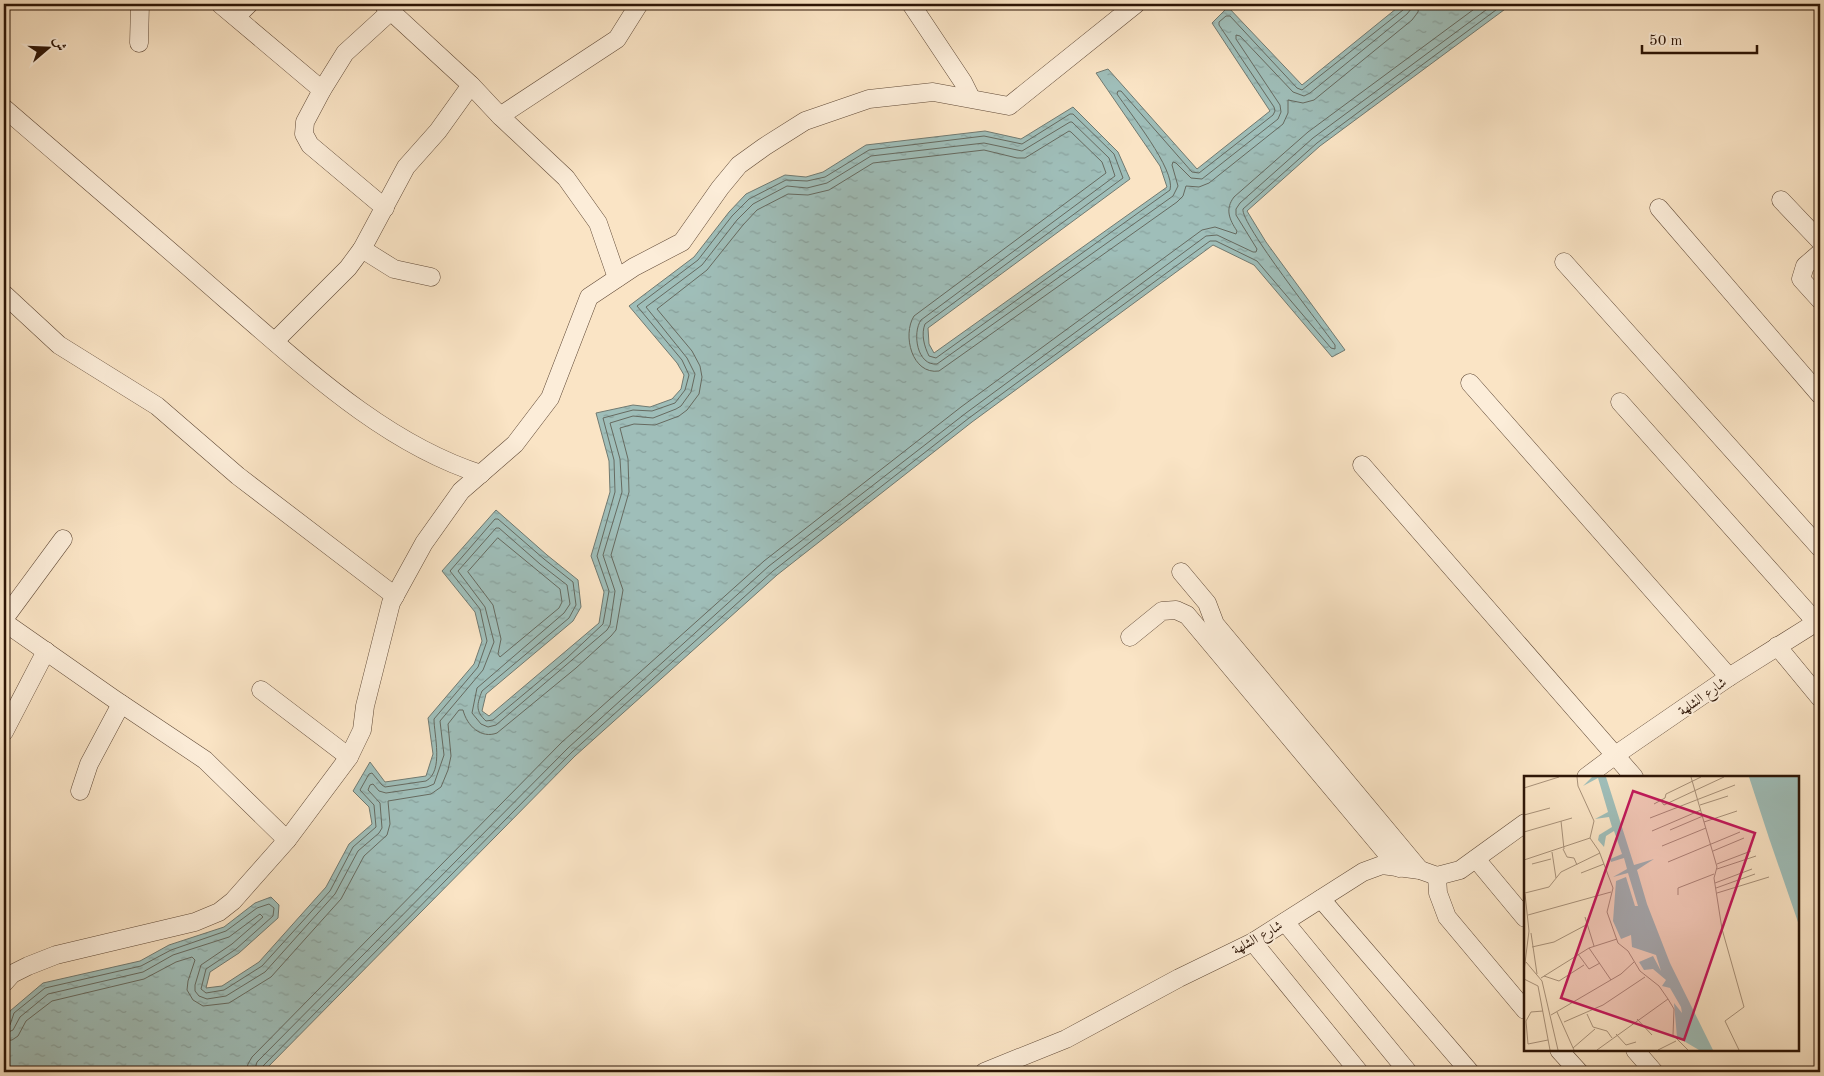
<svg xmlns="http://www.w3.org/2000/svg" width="1824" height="1076" font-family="'Old Standard TT',Amiri,serif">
  <defs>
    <pattern id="water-ripples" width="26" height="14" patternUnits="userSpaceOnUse" patternTransform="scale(1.25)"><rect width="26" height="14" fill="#9fbeb9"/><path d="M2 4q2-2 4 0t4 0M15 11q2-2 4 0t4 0" fill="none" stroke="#89a29e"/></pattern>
  </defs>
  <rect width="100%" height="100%" fill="#fae4c5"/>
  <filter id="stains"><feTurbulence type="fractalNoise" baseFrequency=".004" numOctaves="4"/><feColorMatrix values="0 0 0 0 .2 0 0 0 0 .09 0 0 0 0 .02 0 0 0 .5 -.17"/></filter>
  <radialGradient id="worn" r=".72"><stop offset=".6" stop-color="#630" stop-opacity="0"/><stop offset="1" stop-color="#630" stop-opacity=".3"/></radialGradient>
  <path fill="url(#water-ripples)" stroke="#717a71" d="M 1402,4 L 1512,4 L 1320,146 L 1247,211 L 1266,242 L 1345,350 L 1332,357 L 1254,265 L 1213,245 L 972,422 L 777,575 L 575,756 L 263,1072 L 4,1072 L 4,1029 L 10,1011 L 43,983 L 140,961 L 169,945 L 224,927 L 255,903 L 271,897 L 279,905 L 278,918 L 239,953 L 210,972 L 206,988 L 222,986 L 259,962 L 326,887 L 349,844 L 372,824 L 369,807 L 353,791 L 370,762 L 385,782 L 426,776 L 433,754 L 428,718 L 474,664 L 482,641 L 475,612 L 442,571 L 496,510 L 547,555 L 578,580 L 581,607 L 573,621 L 486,694 L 482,711 L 489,716 L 599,623 L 604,592 L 591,556 L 610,492 L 609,461 L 596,413 L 633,405 L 650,407 L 672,399 L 681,389 L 684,375 L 677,363 L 629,306 L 694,257 L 729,212 L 746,194 L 785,175 L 806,177 L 823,172 L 866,145 L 985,131 L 1021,139 L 1073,107 L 1118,152 L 1130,179 L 928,328 L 929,344 L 934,353 L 1167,187 L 1160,166 L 1096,73 L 1108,69 L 1197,169 L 1270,111 L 1212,23 L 1228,7 L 1302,85 Z"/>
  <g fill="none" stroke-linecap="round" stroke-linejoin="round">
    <g stroke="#666a60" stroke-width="1">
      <path d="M 498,538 L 560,589 L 562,602 L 559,608 L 500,657 L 498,654 L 501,639 L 493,605 L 468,572 Z"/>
      <path d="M 4,1027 L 10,1025 L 14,1013 L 45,988 L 141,966 L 171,950 L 226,931 L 257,908 L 269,904 L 274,908 L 273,916 L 236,949 L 206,969 L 201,989 L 206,993 L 224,990 L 262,966 L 330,891 L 353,847 L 376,827 L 374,805 L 360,790 L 369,774 L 372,773 L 382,785 L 385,787 L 426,781 C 444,771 434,735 434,719 L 478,667 L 487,641 L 480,609 L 450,571 L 495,519 L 498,519 L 544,559 L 573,582 L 576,605 L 569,618 L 482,691 C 477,704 475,711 486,721 L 493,720 L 567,658 L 603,624 L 609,591 L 597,556 L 615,492 L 614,460 L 603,418 L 633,410 L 652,411 L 675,403 L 685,390 L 689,375 L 682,360 L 637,306 L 698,260 L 732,216 L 749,199 L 786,180 L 807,181 L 825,177 L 869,150 L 984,136 L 1022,144 L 1070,114 L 1073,114 L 1114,154 L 1123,178 L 925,324 C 921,334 924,346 929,356 L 936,358 L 1170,190 C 1176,170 1129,112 1117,94 L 1118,91 L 1121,91 L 1192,172 L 1199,173 L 1273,115 L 1275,111 L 1274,107 L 1219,25 L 1219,22 L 1226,16 L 1230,16 L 1297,88 L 1302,90 L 1403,10 L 1405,4"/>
      <path d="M 4,1034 L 13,1030 L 20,1017 L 48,994 L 143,972 L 173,955 L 229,937 L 260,914 L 263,917 L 232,944 L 201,965 L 195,985 L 195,991 L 199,996 L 207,999 L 226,996 L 265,972 L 335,894 L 358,851 L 379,833 L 382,828 L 380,803 L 368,790 L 370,785 L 373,784 L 379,791 L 386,793 L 427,787 L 434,784 L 444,755 L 440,721 L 483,670 L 494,642 L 485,607 L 458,571 L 496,528 L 499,528 L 540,564 L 567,585 L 570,604 L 564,613 L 477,688 L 472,713 L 481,724 L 488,727 L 496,725 L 607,630 L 610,625 L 615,591 L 603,555 L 622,492 L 620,459 L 610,423 L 633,416 L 653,418 L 676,409 L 681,406 L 691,392 L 695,374 L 687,358 L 646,307 L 702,265 L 737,220 L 753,204 L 787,186 L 807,188 L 827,183 L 871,156 L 984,143 L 1022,151 L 1070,122 L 1072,122 L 1109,158 L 1115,176 L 921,320 C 912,333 917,366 937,364 L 1173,196 L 1178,186 L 1172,165 L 1173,162 L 1176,163 L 1191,178 L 1202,179 L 1278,119 L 1281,112 L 1280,105 L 1236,39 L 1236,35 L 1240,36 L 1293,92 L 1304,96 L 1310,93 L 1407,14 L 1411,9 L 1411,4"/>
      <path d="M 4,1041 L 12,1040 L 18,1036 L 26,1021 L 52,1001 L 144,979 L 176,962 L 192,957 L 195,960 L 188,981 L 187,990 L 193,1000 L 203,1006 L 229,1003 L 271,977 L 341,899 L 364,856 L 387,835 L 390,824 L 388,801 L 431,794 L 441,787 L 448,770 L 451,756 L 448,724 L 459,710 L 463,710 C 467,726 481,739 497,733 L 576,668 L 611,636 L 616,630 L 623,590 L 611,555 L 629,492 L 628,459 L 620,428 L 634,424 L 655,425 L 679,416 L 687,410 L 699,394 L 702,377 L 700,366 L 692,351 L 657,309 L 707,270 L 743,225 L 757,210 L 788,194 L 808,195 L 829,190 L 873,163 L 984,150 L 1017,158 L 1025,158 L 1069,131 L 1071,132 L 1102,162 L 1106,173 L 914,316 C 902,335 912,375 939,371 L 1177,202 L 1183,196 L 1186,186 L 1199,187 L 1209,183 L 1283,124 L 1288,113 L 1288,100 L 1303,103 L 1314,100 L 1412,20 L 1418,12 L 1419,4"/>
      <path d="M 246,1072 L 248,1064 L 252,1057 L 562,742 L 764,561 L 961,407 L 1202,230 L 1215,227 L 1236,234 L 1237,231 C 1229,219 1225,209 1234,197 L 1308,132 L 1481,4"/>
      <path d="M 254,1072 L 257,1062 L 568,748 L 769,566 L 966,413 L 1206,236 L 1217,235 L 1253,252 L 1256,252 L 1257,249 L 1236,215 L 1236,209 L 1240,203 L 1313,138 L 1494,4"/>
      <path d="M 260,1072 L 262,1067 L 572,752 L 773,571 L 969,418 L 1210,241 L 1216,241 L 1257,261 L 1331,348 L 1335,349 L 1335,345 C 1322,327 1240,223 1243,209 L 1317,143 L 1504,4"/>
    </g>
    <g stroke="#604936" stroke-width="19">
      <g id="minor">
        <path d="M 220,4 L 322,90"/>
        <path d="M 383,4 L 471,85 L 500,116 L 566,178 L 598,223 L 617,278"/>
        <path d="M 911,4 L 963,82 L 971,98"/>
        <path d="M 236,17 L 249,4"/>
        <path d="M 139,43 L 140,4"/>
        <path d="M 4,108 C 77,171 151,234 224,298 C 301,364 383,443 481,474"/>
        <path d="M 500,116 L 617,39 L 639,4"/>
        <path d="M 1781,200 L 1820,241"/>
        <path d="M 385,208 L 310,145 L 304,134 L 305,122 L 322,90 L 345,53 L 391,11"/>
        <path d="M 1659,208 L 1820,395"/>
        <path d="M 362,249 L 394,269 L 431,277"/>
        <path d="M 1820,253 L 1805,266 L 1801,279 L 1820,300"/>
        <path d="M 1564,262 L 1820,548"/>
        <path d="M 4,294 L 59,345 L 157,406 L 238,476 L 395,596"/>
        <path d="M 275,341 L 348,268 L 362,249 L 406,167 L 438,131 L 471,85"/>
        <path d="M 1470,383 L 1729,677"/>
        <path d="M 1620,402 L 1816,622"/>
        <path d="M 1362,465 L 1634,777"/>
        <path d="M 1181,572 L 1207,603 L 1215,624 L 1420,870"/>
        <path d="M 4,619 L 63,539"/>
        <path d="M 4,622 L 114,699 L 205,760 L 287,840"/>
        <path d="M 1130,637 L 1162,611 L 1176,610 L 1187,615 L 1399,868"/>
        <path d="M 1777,646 L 1820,698"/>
        <path d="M 261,690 L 349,757"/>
        <path d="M 4,732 L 46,651"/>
        <path d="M 1586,777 L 1614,756 L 1729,677 L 1820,620"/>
        <path d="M 80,791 L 89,764 L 121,704"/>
        <path d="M 1476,859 L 1525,918"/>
        <path d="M 1437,876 L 1438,893 L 1447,917 L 1525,1010"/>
        <path d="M 1321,899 L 1470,1072"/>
        <path d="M 1285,922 L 1408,1072"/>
        <path d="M 1253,942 L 1359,1072"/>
        <path d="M 4,983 L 12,974 L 28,966 L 56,955 L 195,922 L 219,912 L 233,901 L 287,840 L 349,757 L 362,730 L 365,706 L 391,603 L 424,543 L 461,491 L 515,444 L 550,398 L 589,297 L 634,267 L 682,242 L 720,188 L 739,165 L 764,147 L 805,121 L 869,99 L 933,92 L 1009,106 L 1136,4"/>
        <path d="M 1559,1050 L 1579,1072"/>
        <path d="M 1635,1050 L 1654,1072"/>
        <path d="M 984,1072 L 1066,1039 L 1179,978 L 1253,942 L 1363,872 L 1382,865 L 1420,870 L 1437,876 L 1460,870 L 1525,823"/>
      </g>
    </g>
    <use href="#minor" stroke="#fcedd9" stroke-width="18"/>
  </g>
  <g text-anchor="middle" stroke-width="4" stroke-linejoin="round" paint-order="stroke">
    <g font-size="14" fill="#2d1506" stroke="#fcedd9">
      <text transform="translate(1702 696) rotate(-35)" y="5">شارع الشلهة</text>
      <text transform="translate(1257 937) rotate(-29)" y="5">شارع الشلهة</text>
    </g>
  </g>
  <g transform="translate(1524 776)">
    <rect width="275" height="275" fill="#fae4c5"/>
    <path d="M 68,1 L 82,1 L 110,89 L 130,83 L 113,94 L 123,128 L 146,187 L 189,274 L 175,274 L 153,261 L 150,227 L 158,237 L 157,231 L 146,212 L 138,210 L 142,204 L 129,193 L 120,194 L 115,186 L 129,180 L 137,195 L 132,179 L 108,171 L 107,159 L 97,163 L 89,145 L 92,105 L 102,101 L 111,130 L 114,130 L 104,97 L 89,101 L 103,93 L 100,82 L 87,86 L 86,83 L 98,78 L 90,55 L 82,60 L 80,71 L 74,64 L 75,59 L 88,51 L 85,41 L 71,43 L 84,36 L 74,2 L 59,10 ZM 225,1 L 275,1 L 275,149 L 245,62 Z" fill="#9fbeb9"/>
    <path fill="none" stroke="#a89179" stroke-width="1" d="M 167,1 L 193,91 L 190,102 L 198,153 L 220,231 L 201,245 L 215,274M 0,12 L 35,1M 137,25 L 140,29 L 200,1M 130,28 L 141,22 L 142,18 L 177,1M 176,29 L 204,20M 0,39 L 26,32M 126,42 L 211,9M 37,45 L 40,73M 180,46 L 213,35M 146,54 L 179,40M 128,55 L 177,34M 0,56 L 48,42M 66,62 L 75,75 L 89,112 L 83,136 L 94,167 L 104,175 L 116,195 L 135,210 L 144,223 L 150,233 L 149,259 L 164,274M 138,70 L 182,52M 39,73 L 43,81 L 50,82 L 53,89M 189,75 L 220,62M 28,76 L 32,102M 0,84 L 66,62 L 70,45 L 54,10 L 53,1M 144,86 L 216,56M 8,88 L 27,83M 193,88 L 227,75M 193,93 L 232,80M 57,97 L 80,88M 191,107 L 228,93M 192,112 L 231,98M 1,117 L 25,111 L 37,96 L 76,77M 193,117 L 245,101M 154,119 L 154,112 L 190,98M 4,139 L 87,116M 61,141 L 70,170M 7,157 L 13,198M 8,171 L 30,166 L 62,149M 65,172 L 87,204M 54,178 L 65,193 L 76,187M 2,186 L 18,205 L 34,274M 0,195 L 5,155 L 1,118M 20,200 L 35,205 L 60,189M 17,202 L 65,172 L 93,163M 0,203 L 14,210 L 26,274M 19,235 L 7,236 L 2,245 L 4,268 L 24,264M 33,236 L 50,274M 63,238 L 69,251 L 83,255 L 88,262M 27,239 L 97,198 L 110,186M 113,243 L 128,259M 40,246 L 79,229 L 121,201M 92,258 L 102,269 L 112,266M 49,272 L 71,253M 73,274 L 144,223M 134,274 L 152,265"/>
    <path fill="#c2185b" fill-opacity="0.15" stroke="#c2185b" stroke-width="2.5" d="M 109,15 L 231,57 L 160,264 L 37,222 Z"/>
    <rect width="275" height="275" fill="none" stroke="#2d1506" stroke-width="2.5"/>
  </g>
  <rect width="1824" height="1076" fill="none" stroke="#fae4c5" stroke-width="20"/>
  <rect x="5" y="5" width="1814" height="1066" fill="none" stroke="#2d1506" stroke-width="2.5"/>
  <rect x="10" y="10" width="1804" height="1056" fill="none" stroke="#2d1506"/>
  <g transform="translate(48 48) rotate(71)" stroke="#fcedd9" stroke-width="4" paint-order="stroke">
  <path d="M0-4L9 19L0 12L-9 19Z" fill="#2d1506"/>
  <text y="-8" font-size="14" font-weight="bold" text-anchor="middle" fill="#2d1506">ش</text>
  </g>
  <path d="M1642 45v8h115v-8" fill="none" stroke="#2d1506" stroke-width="2.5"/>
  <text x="1649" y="45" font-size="15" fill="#2d1506" stroke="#fcedd9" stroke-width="4" paint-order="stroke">50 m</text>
  <rect width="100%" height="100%" filter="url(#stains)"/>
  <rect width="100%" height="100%" fill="url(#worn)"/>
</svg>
